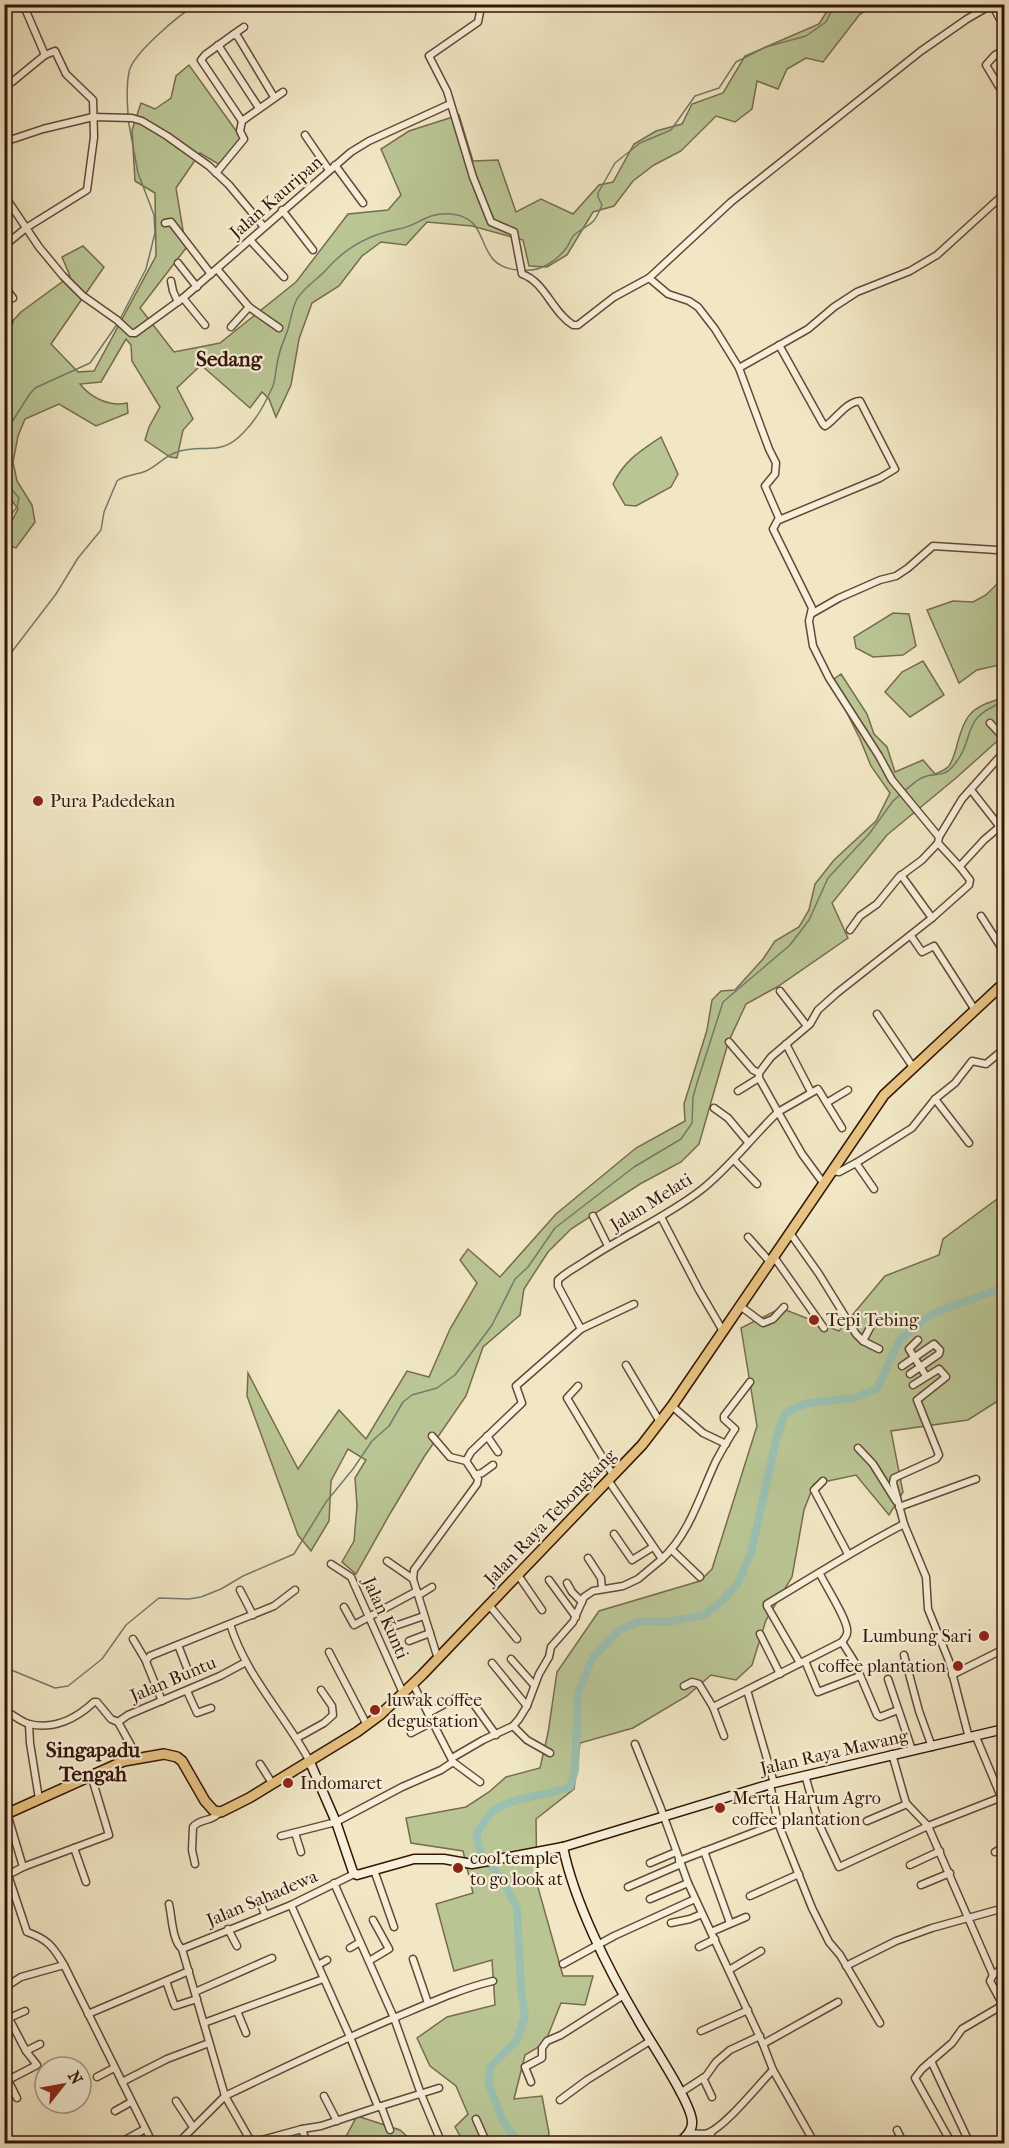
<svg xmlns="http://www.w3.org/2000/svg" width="1009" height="2148" font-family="'IM FELL French Canon',serif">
  <rect width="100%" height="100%" fill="#f1e7c4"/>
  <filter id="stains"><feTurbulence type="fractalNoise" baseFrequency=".00333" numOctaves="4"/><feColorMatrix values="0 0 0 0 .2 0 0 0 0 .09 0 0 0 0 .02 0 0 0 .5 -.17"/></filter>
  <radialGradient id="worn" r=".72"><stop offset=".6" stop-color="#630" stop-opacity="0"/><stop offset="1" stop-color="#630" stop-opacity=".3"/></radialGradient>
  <g fill="#bac594" stroke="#786c4e" stroke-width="1.5">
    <path d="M 831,5 L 876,5 L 860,14 L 823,62 L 806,58 L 787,69 L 778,89 L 757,81 L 752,109 L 735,122 L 716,116 L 681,151 L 654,165 L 633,181 L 614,206 L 593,212 L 567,255 L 547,267 L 529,266 L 523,240 L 472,226 L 427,222 L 406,245 L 381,242 L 362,256 L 339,286 L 312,303 L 299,339 L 291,385 L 276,417 L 269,399 L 262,392 L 250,408 L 201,365 L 177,388 L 193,419 L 183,430 L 177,458 L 170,457 L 145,440 L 149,427 L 160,407 L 132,361 L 131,345 L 126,339 L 101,382 L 80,384 C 91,398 110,407 127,403 L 128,413 L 96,426 L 59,404 L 25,419 L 18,436 L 13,462 L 17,481 L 32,505 L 35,522 L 16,548 L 5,545 L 5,534 L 18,509 L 5,491 L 4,330 L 21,312 L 70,276 L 62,257 L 83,246 L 104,267 L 51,344 L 78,372 L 94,371 L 156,256 L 155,193 L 135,181 L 132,130 L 141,103 L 155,109 L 171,98 L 176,76 L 189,65 L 242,139 L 220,165 L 200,153 L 176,188 L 186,248 L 140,308 L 174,352 L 220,343 L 296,282 L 348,214 L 388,210 L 401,195 L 381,149 L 409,131 L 459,115 L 473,161 L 498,160 L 516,212 L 541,199 L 573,214 L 599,185 L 613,182 L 634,144 L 656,131 L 682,124 L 692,104 L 723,93 L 745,56 L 819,24 Z"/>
    <path d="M 661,437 L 678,474 L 671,487 L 636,506 L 625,505 L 613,484 C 625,460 639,452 661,437 Z"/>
    <path d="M 1001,580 L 1004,581 L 1004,664 L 977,670 L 959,683 L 927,610 L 953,601 L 973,602 L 986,595 Z"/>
    <path d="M 893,613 L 909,614 L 916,646 L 903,655 L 873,657 L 856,648 L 854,637 Z"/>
    <path d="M 923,661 L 944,695 L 910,717 L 885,692 L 902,672 Z"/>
    <path d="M 841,674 L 867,714 L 874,734 L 887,747 L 895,772 L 923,760 L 935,774 C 939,772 945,770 948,767 C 952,763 954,755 956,749 C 964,716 970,706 1004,698 L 1004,735 L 956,778 L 887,835 L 832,903 L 848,938 L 777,987 L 746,1004 L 728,1043 L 699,1144 L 681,1162 L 640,1184 L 571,1229 L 548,1252 L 524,1289 L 520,1315 L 483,1347 L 466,1396 L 424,1457 L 391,1512 L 356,1574 L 342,1562 L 354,1541 L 357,1506 L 355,1478 L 366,1460 L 348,1449 L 331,1481 L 329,1521 L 311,1551 L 298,1535 L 247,1396 L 248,1373 L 298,1469 L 339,1410 L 366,1439 L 407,1371 L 429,1377 L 450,1329 L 477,1283 L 460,1260 L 468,1249 L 500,1277 L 556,1214 L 636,1148 L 685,1121 L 684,1104 L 707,1030 L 712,1000 L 721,991 L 735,990 L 763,959 L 775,941 L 799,927 L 809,910 L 815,884 L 834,860 L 876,821 L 890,793 L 871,766 L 860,739 L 831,681 Z"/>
    <path d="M 1004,1194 L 1004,1328 L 1003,1329 L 1004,1333 L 1004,1397 L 968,1420 L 891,1431 L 903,1492 L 889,1515 L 856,1475 L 814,1484 L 804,1510 L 792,1577 L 766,1620 L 752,1665 L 736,1680 L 711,1675 L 687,1696 L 633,1728 L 580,1743 L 574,1789 L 536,1819 L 537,1884 L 563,1976 L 593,1976 L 585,2005 L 561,2003 L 545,2043 L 525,2055 L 514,2099 L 542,2096 L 549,2133 L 547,2143 L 464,2143 L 455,2127 L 468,2114 L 456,2086 L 430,2066 L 417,2038 L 447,2017 L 495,2005 L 492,1960 L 454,1971 L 436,1904 L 473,1893 L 463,1851 L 411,1843 L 406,1818 L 466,1807 L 489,1792 L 506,1777 L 540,1768 L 548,1733 L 557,1672 L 599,1611 L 700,1581 L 712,1569 L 757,1426 L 741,1328 L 781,1308 L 839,1331 L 885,1276 L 939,1255 L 943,1239 Z"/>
    <path d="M 357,2116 L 400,2130 L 414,2143 L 342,2144 Z"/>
  </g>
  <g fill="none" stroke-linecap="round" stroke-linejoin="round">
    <g stroke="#727b6d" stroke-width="1.5">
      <path d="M 128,114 C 127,101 126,86 129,72 C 132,54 180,14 197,4"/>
      <path d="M 523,270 C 540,272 557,261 567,247 C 570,243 570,239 574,235 C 591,221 592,229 602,205 L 598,197 L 598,193 L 615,163 L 640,143 L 671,130 L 695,96 L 719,88 L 736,62 L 766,47 L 806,36 L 826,22 L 835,4"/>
      <path d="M 120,319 L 146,269 L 155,233 L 154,215 L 138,173 L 128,119"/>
      <path d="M 4,438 L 5,433 L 29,395 L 35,388 L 90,363 L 118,323"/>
      <path d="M 4,480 L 19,498 L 17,507 L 4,524"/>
      <path d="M 4,662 L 56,594 L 78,558 L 101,530 L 104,512 L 117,481 C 124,475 137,475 146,471 C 157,466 166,455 177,452 C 204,442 219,459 244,432 C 256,420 266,402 273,386 C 276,376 276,365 279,355 C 281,346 285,338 288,329 C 291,319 292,308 297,299 C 304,287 317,280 326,270 C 345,248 370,234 399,229 C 420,225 426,212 451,214 C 495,218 471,266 518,270"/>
      <path d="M 904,791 C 910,787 917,779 924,777 C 935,772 943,779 954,765 C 977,737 959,718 1004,702"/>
      <path d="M 4,1010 L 10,1007"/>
      <path d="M 4,1667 L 55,1688 L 68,1686 L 102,1659 L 126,1625 L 159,1598 L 189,1599 L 201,1597 L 221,1589 L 243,1576 L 294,1554 L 326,1502 L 353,1469 L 372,1441 L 389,1426 L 403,1402 L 412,1395 L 437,1388 L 455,1375 L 492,1325 L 515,1279 L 528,1267 L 555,1228 L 634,1167 L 681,1139 L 692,1123 L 693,1097 L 697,1083 L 723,1002 L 790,945 L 809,920 L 828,878 L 869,834 L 893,801 L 901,794"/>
    </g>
    <path stroke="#9bc0b1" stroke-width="8" d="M 519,2144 L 503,2121 L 489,2085 L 490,2067 L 517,2040 L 525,2016 L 521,1989 L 517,1908 L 502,1879 L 481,1855 L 476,1834 C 481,1827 487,1817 493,1811 C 515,1796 545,1796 570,1787 L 575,1770 L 578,1693 L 593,1657 L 619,1630 L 641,1621 L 668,1622 L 704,1615 L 723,1600 L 738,1583 L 751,1553 L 776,1440 L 785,1413 L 807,1403 L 854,1398 L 877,1389 L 900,1339 L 932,1314 L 1004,1287"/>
    <g stroke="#644936" stroke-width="9">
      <g id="street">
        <path d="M 476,4 L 480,12 L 478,22 L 429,56 L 447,91 L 473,177 L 491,222 L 514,232 L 522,274 C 545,282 552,312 573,325 L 578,325 L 614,297 L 649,278 L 668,294 L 689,301 L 698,307 L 715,329 L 739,368 L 769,449 L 776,463 L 775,474 L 765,486 L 779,518 L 773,529 L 812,608 L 809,621 L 813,646 L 829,678 L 879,756 L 892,780 L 939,837 L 938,843 L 960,867"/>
        <path d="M 234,34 L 244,27"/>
        <path d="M 218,45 L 259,108"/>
        <path d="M 4,86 L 12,82 L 45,55"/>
        <path d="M 1004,95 L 986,65 L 995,55 L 1004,50"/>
        <path d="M 242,121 L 201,60 L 205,55 L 234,34 L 238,37 L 274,97"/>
        <path d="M 305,135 L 329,170"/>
        <path d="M 4,142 L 43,129 L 93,117 L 132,118 L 142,121 L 167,136 L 209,166 L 229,185 L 264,227"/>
        <path d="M 335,165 L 363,203"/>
        <path d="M 216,173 L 244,139 L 240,131 L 242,121 L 283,92"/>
        <path d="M 4,195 L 39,247 L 63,276 L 83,296 L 117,320 L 131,333 L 135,333 L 183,298 L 351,152 L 369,141 L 450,104"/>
        <path d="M 282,210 L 313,250"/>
        <path d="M 165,223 L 171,222 L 211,274"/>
        <path d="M 250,240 L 284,277"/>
        <path d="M 4,246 L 26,228 L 87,190 L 94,137 L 93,100 L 66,74 L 55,51 L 45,55 L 23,4"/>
        <path d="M 178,263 L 197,287"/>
        <path d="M 217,269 L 249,307 L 279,328"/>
        <path d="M 649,278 L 731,202 L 921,51 L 967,19 L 991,5 L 993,6 L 1004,27"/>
        <path d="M 171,281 L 173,291 L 178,302"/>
        <path d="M 4,286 L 13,298"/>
        <path d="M 183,298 L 205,325"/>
        <path d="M 4,318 L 9,322"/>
        <path d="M 231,327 L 249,307"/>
        <path d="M 739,368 L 808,329 L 834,307 L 857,292 L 910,271 L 937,255 L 1004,194"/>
        <path d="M 779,520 L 880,478 L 895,469 L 860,401 C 847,402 838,416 828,424 L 825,426 L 823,424 L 779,345"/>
        <path d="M 811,614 L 839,598 L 880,580 L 896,576 L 908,568 L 933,546 L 997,550 L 1004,549"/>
        <path d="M 990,723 L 1004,738"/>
        <path d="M 971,790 L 1000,827"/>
        <path d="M 939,837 L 962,799 L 1004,752"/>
        <path d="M 901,875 L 932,918"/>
        <path d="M 981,916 L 1004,952"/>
        <path d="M 850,930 L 860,916 L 877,904 L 899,877 L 922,860 L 938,843"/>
        <path d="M 911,936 L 922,952 L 934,946 L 975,1010"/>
        <path d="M 780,991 L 807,1026"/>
        <path d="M 877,1014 L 913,1067"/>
        <path d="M 729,1042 L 753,1070 L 759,1073"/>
        <path d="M 786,1044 L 811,1092"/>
        <path d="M 738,1091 L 759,1078"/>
        <path d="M 935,1099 L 969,1143"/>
        <path d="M 828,1102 L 848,1090"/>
        <path d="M 714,1108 L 728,1118 L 748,1142"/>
        <path d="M 734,1160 L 757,1184"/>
        <path d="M 856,1163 L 874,1189"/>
        <path d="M 832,1171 L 839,1172 L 856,1163 L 912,1128 L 935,1099 L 955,1083 L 972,1061 L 986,1064 L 1004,1049"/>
        <path d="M 824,1184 L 802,1154 L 778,1112 L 818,1089 L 842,1128"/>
        <path d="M 593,1216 L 608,1246"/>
        <path d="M 661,1217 L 699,1290 L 723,1331"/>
        <path d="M 790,1233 L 819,1274 L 856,1334 L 863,1341 L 879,1349"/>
        <path d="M 748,1237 L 770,1262"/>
        <path d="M 774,1257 L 824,1328"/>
        <path d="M 740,1306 L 763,1323 L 773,1319 L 784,1307"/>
        <path d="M 581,1329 L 634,1304"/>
        <path d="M 918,1340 L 909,1349 L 926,1376"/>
        <path d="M 863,1341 L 873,1322"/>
        <path d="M 626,1365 L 660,1422"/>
        <path d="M 902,1366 L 934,1344 L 940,1350 L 939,1354 L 910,1374"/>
        <path d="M 913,1385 L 939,1369 L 946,1377 L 917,1400 L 939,1455 L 936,1459 L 894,1478 L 893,1483 L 904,1524 L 926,1577 L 928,1609 L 949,1661 L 969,1738"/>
        <path d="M 578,1386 L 567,1398 L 613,1475"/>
        <path d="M 672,1406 L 703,1433 L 726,1444"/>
        <path d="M 432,1436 L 450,1457 L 466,1461"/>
        <path d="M 487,1436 L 498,1452"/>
        <path d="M 858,1448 L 873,1464 L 896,1501"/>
        <path d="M 475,1475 L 482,1473 L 493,1465"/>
        <path d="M 823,1481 L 814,1490 L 848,1554"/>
        <path d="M 899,1507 L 976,1479"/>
        <path d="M 614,1534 L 632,1560 L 653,1547"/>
        <path d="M 672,1550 L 700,1577"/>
        <path d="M 588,1558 L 601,1578 L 602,1589"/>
        <path d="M 662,1559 C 690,1533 700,1495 716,1461 C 722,1450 728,1439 735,1429 L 724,1419 L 724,1416 L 750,1382"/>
        <path d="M 387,1561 L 413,1579"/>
        <path d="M 331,1564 L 351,1577 L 403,1693"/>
        <path d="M 518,1575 L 542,1610"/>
        <path d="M 549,1580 L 576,1617"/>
        <path d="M 567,1583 L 572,1592 L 582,1602"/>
        <path d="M 240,1590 L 253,1615"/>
        <path d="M 419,1595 L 432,1587"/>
        <path d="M 489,1605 L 517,1639"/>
        <path d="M 344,1607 L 354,1625 L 417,1591"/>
        <path d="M 230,1624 C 246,1676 284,1714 309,1760"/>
        <path d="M 395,1626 L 424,1616"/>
        <path d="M 760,1634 L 780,1674"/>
        <path d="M 133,1639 L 146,1661"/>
        <path d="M 409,1641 L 430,1633"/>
        <path d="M 842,1642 L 854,1661 L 877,1715 L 880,1717 L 898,1710"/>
        <path d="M 178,1645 L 187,1668"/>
        <path d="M 329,1652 L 367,1725"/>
        <path d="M 904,1655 L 919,1711 L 932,1747"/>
        <path d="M 438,1659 L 413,1579 L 414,1570 L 477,1484 L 478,1479 L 466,1461 L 471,1452 L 522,1403 L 516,1386 L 581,1329 L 558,1286 L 558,1280 C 565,1273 575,1268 584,1262 C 622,1236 665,1218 701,1190 C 729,1168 752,1137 778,1112 L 759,1078 L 759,1073 L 771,1057 L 810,1024 L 818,1010 L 837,993 L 932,918 L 969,885 L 970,880 L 960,867 L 961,865 L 984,840 L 1004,823"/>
        <path d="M 511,1659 L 534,1685"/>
        <path d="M 805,1661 L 818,1692 L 860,1676"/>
        <path d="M 492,1663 L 527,1706"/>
        <path d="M 800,1663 L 767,1606 L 767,1604 C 813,1577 857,1548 904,1524"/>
        <path d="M 952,1675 L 1004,1649"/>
        <path d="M 888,1679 L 912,1750"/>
        <path d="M 413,1684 L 453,1762 L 480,1782"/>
        <path d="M 684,1686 L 692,1682 L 699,1684 L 713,1707 L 724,1736"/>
        <path d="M 187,1691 L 197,1713 L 211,1708"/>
        <path d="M 162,1701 L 147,1664 L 146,1661 L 150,1656 L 274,1606 L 295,1590"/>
        <path d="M 473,1703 L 496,1735"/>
        <path d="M 713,1707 L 747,1690"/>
        <path d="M 4,1710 C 12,1714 21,1722 29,1724 C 54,1730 77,1718 94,1702 L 97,1702 L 111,1719 L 118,1722"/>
        <path d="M 428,1713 L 456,1698"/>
        <path d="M 118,1722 L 128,1715 L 220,1676 L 246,1662"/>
        <path d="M 118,1722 L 138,1758"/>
        <path d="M 29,1724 L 30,1743 L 39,1799"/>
        <path d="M 513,1726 L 527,1740 L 550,1753"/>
        <path d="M 411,1733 L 432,1722"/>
        <path d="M 976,1737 L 1004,1804"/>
        <path d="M 297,1738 L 324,1723 L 333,1715 L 332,1706 L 321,1690"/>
        <path d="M 635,1744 L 660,1806 L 688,1883 L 763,2044 L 773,2070 C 758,2085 726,2126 708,2133 C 703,2135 695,2133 689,2133"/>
        <path d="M 892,1754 L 906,1803 L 928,1826 L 1002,1797"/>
        <path d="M 452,1758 L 483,1740 L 513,1726 L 519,1719 L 527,1706 L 539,1674 L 549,1657 L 551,1647 L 573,1622 L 584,1597 L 593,1591 L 623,1586 L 638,1579 L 662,1559 L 608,1480"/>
        <path d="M 260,1764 L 272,1783"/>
        <path d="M 805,1775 L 819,1824 L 839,1867 L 928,1826 L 993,1975 L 990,1981 L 1003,2005 L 962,2029 L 952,2043 L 922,2069 L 915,2078 L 952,2144"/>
        <path d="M 774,1783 L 747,1690 L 842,1642 C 844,1639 847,1636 847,1633 C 850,1623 825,1585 820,1574"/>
        <path d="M 770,1784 L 778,1823 L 812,1908 L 829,1942 L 840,1955 L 880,2023"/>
        <path d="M 7,1813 L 23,1867"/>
        <path d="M 867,1821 L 907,1804"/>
        <path d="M 295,1833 L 301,1852"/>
        <path d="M 281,1836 L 336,1822 L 402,1787 L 441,1770 L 453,1762"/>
        <path d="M 74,1848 L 86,1882"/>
        <path d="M 704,1851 L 730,1923"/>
        <path d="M 995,1852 L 1004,1847"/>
        <path d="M 679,1861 L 778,1823"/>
        <path d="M 650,1863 L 676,1852"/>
        <path d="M 195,1864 L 192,1850 L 193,1827 C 200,1818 212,1822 219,1813"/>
        <path d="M 910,1865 L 940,1851"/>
        <path d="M 374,1870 L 394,1927"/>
        <path d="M 8,1875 L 27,1932 C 47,1939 53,1946 64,1965"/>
        <path d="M 4,1877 L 23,1867 L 109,1835 L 91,1775"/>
        <path d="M 334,1883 L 394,2018 L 421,2094 L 442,2144"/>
        <path d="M 921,1885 L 950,1873"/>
        <path d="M 628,1887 L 681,1864"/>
        <path d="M 750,1896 L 799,1874"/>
        <path d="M 650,1899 L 688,1883"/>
        <path d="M 259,1900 L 265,1914"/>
        <path d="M 169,1904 C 172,1917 172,1940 182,1949 L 225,2096 L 177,2144"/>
        <path d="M 291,1905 L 350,2037 L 378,2107 L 439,2088"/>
        <path d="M 671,1923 L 690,1919 L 702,1914"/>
        <path d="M 228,1929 L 237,1946"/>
        <path d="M 711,1932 L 746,1917"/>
        <path d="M 699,1947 L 715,1939"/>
        <path d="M 350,1948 L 360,1942"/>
        <path d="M 182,1949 L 291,1905 L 354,1874"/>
        <path d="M 413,1959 L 428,2003"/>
        <path d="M 369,1961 L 389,1949 L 373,1920"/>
        <path d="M 563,1964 L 614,1936 L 695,1899"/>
        <path d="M 318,1965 L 327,1960"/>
        <path d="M 846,1966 L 896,1941 L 932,1928 L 1004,1908"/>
        <path d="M 729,1970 L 761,1951"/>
        <path d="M 993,1975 L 1004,1967"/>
        <path d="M 166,1981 L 174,2004"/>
        <path d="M 4,1988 L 21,1977 L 64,1965 L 153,2144"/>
        <path d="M 195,1992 L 272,1958"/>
        <path d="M 175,2006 L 197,1999"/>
        <path d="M 4,2009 L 26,2051 L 37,2065 L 8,2080 L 17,2098"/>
        <path d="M 237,2011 L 246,2033"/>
        <path d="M 88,2014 L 189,1971"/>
        <path d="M 9,2018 L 25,2011"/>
        <path d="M 204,2023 L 323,1979"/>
        <path d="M 701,2031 L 748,2010"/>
        <path d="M 763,2044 L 838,2002"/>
        <path d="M 26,2051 L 40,2044"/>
        <path d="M 931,2061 L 970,2144"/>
        <path d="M 773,2070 L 815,2144"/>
        <path d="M 97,2077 L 114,2068"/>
        <path d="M 703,2078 L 712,2097"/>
        <path d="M 122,2082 L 167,2059 L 209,2043"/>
        <path d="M 531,2082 L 525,2067 L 542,2058 L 542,2048 L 547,2041 L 561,2035 L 624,1995"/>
        <path d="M 680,2093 L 706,2076 L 716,2062 L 730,2050 L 760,2036"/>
        <path d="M 324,2096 L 337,2121"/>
        <path d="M 560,2100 L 587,2080 L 650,2041"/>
        <path d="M 176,2101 L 193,2127"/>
        <path d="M 381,2106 L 390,2130"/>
        <path d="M 378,2107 L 321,2126 L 302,2129 L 255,2142 L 249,2138 L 225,2096 C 279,2070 333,2044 389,2020 C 423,2006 456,1990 493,1981"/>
        <path d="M 115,2111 L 131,2102"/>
        <path d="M 476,2119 L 487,2144"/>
        <path d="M 302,2129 L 307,2144"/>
        <path d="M 897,2130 L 904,2144"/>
        <path d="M 125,2140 L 145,2129"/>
        <path d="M 707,2144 L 712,2131"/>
      </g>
    </g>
    <g stroke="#351407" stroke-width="11">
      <g id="secondary">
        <path d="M 309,1760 L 336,1822 L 353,1872 L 357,1875 L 414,1859 L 444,1859 L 472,1864 L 563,1847 L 774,1783 L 1004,1729"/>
        <path d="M 563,1847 C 574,1902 609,1971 638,2020 C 649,2040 691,2102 692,2121 C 693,2131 685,2137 678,2144"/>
      </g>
    </g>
    <g stroke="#351407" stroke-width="12">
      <path id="primary" d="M 4,1815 L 124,1761 L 164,1754 L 177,1757 L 182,1761 L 205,1801 L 214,1811 L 221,1812 L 249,1798 L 357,1732 L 380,1715 L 422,1675 L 642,1445 L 672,1406 L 884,1095 L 1004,983"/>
    </g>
    <use href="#street" stroke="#f6efd9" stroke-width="6"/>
    <use href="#secondary" stroke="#f6efd9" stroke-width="8"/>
    <use href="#primary" stroke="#e8c482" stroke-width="9"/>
  </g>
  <g fill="#8f2418" stroke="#f6efd9" stroke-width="2">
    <circle cx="38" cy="801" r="6"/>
    <circle cx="814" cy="1320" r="6"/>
    <circle cx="984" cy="1636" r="6"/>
    <circle cx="958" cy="1666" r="6"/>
    <circle cx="375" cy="1710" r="6"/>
    <circle cx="288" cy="1783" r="6"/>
    <circle cx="720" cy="1808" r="6"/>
    <circle cx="458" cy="1868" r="6"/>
  </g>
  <g text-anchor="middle" stroke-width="4.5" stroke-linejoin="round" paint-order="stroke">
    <g font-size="18" fill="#351407" stroke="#f6efd9">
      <text transform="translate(276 197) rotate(-41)" y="6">Jalan Kauripan</text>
      <text transform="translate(651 1202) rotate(-32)" y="6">Jalan Melati</text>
      <text transform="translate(550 1517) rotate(-46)" y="6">Jalan Raya Tebongkang</text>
      <text transform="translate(386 1618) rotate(66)" y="6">Jalan Kunti</text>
      <text transform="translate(173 1679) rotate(-23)" y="6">Jalan Buntu</text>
      <text transform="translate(834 1752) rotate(-13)" y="6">Jalan Raya Mawang</text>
      <text transform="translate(262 1898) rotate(-23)" y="6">Jalan Sahadewa</text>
    </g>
    <g font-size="18" fill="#351407" stroke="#f6efd9" text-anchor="start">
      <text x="50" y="807">Pura Padedekan</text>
      <text x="826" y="1326">Tepi Tebing</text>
      <text x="972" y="1642" text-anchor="end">Lumbung Sari</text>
      <text x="946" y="1672" text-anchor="end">coffee plantation</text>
      <text x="387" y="1706">luwak coffee<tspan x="387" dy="21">degustation</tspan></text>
      <text x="300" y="1789">Indomaret</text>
      <text x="732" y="1804">Merta Harum Agro<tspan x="732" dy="21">coffee plantation</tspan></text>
      <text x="470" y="1864">cool temple<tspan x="470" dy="21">to go look at</tspan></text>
    </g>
    <g font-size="21" font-weight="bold" fill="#351407" stroke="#f6efd9">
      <text x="229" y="366">Sedang</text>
      <text x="93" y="1757">Singapadu<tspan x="93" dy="24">Tengah</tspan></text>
    </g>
  </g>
  <rect width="1009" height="2148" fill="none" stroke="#f1e7c4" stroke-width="24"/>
  <rect x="6" y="6" width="997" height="2136" fill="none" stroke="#351407" stroke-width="3"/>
  <rect x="12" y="12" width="985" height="2124" fill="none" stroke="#351407" stroke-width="1.5"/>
  <g transform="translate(63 2085) rotate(59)"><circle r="28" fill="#f6efd9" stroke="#a99785" stroke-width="1.5"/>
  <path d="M0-4.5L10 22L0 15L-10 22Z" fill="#8f2418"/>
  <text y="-9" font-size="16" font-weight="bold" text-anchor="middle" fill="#351407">N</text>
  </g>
  <rect width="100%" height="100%" filter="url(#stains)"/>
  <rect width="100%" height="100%" fill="url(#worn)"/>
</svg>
